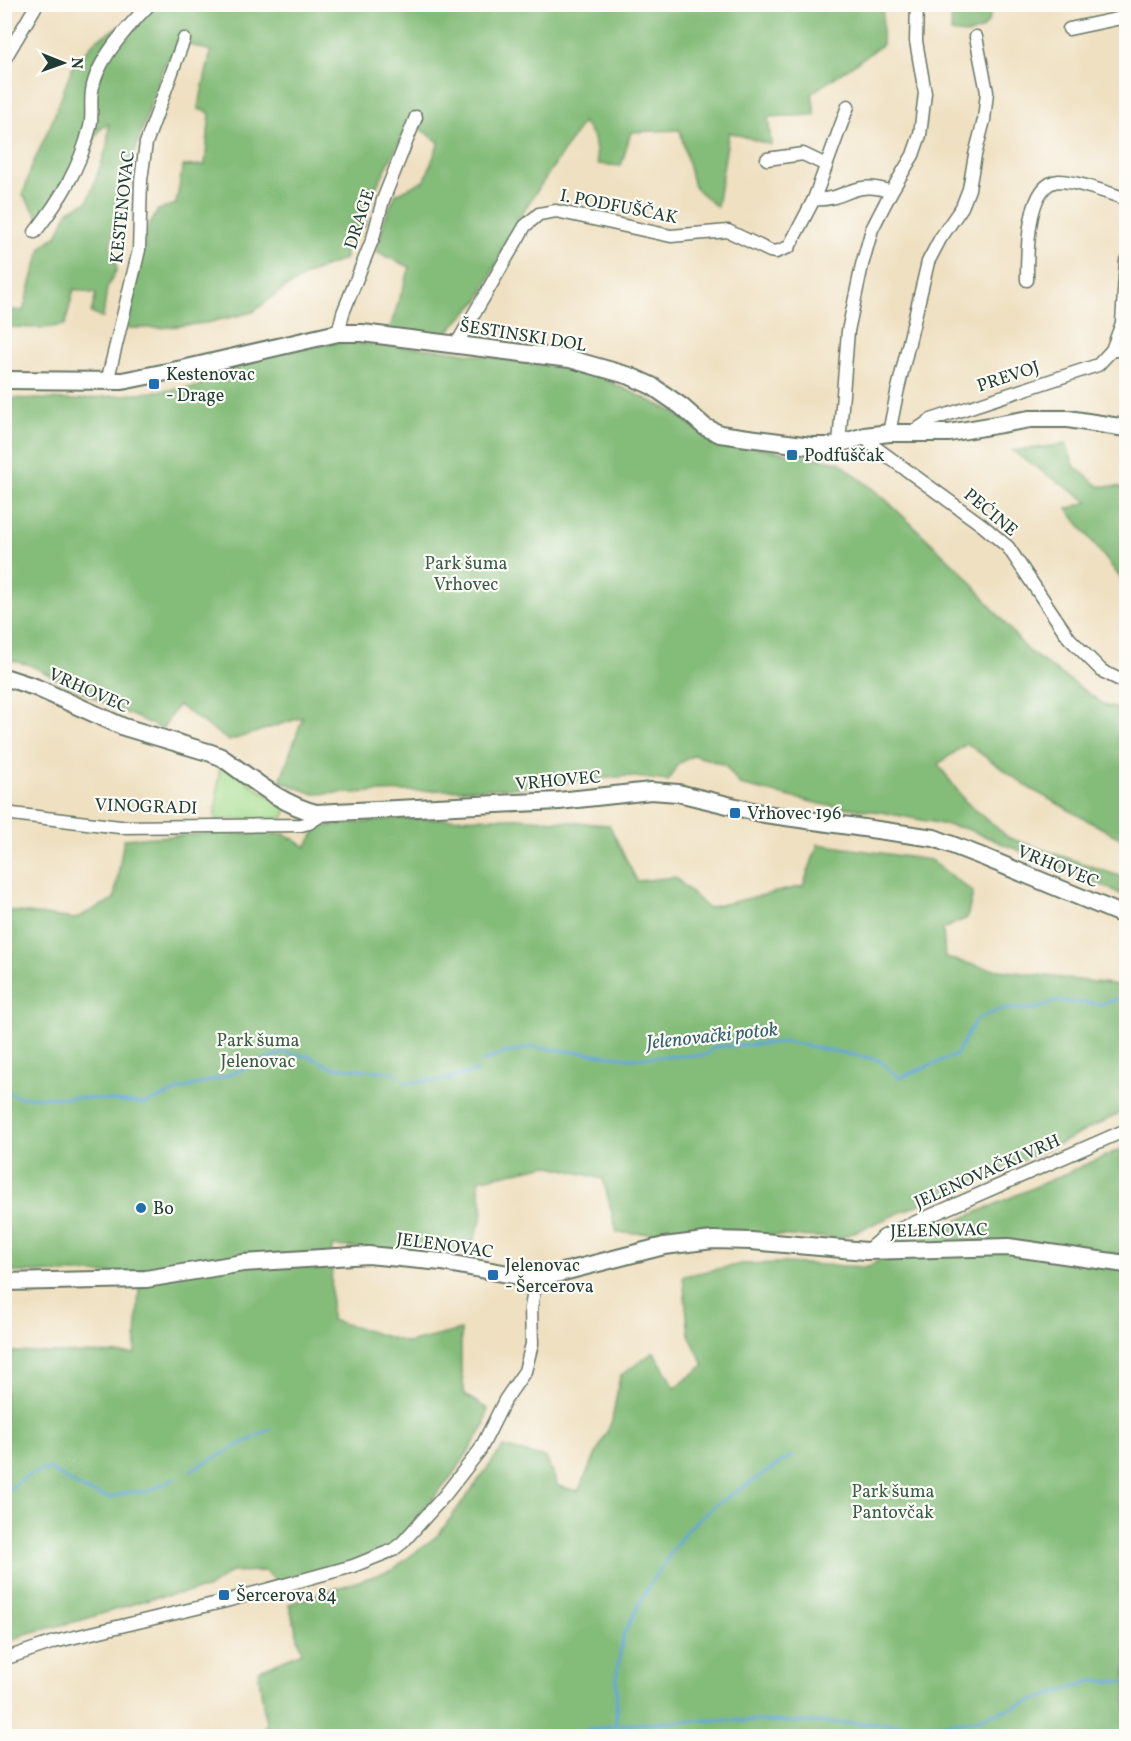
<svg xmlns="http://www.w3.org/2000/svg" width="1131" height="1741" font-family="Vollkorn,serif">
  <rect width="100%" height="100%" fill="#fdfcf7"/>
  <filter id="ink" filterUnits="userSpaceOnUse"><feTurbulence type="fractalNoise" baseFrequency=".0167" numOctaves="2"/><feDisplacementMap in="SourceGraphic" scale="12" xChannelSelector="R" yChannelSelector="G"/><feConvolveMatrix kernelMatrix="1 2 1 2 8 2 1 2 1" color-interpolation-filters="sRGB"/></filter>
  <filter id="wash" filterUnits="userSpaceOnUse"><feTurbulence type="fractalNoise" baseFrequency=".008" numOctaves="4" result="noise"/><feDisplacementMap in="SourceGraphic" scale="24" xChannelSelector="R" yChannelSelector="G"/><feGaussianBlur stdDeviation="1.35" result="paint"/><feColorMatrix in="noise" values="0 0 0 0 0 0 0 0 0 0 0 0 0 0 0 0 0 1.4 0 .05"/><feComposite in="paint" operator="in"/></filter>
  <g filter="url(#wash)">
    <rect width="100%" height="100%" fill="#efe0c1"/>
    <path fill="#a5dd8e" stroke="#628d61" stroke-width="1.5" d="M 220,762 L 284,807 L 286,812 L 283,818 L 215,820 Z"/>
    <g fill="#84bc79" stroke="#527c56" stroke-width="1.5">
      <path d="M 142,5 L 883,5 L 882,45 L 812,93 L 815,115 L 768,117 L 771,145 L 729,132 L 717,207 L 694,187 L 680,130 L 631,132 L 621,166 L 598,164 L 594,138 L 583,122 L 518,219 L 479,300 L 439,340 L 389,331 L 410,267 L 376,252 L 386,216 L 396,194 L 425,180 L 439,142 L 410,122 L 371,197 L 365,226 L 344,232 L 345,259 L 312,272 L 280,291 L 253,312 L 206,323 L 160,328 L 127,328 L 147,230 L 158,210 L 176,204 L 183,166 L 205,165 L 210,113 L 198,109 L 211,51 L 180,42 L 164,65 L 136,148 L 114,202 L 120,210 L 110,245 L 117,269 L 107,288 L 103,318 L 91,313 L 96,294 L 74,289 L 65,325 L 44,328 L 5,327 L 4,309 L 23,311 L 41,248 L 58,234 L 68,211 L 88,201 L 107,147 L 109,124 L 100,129 L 59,211 L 42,222 L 23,195 L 31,168 L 51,124 L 73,66 L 96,40 L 130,20 Z"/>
      <path d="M 952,5 L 991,5 C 992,31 974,37 951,32 Z"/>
      <path d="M 338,342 L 446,350 L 591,373 L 674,412 L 711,440 L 839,462 L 885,499 L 965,575 L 1027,650 L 1105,705 L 1126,712 L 1126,839 L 1123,840 L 1031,789 L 967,744 L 938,764 L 965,801 L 1009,838 L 1122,877 L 1126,881 L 1126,897 L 1107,887 L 967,829 L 881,812 L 825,805 L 740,785 L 725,765 L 694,755 L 678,764 L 668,781 L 627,776 L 512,788 L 314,794 L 280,781 L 303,717 L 229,741 L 178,705 L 162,729 L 98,700 L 30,665 L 5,659 L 5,398 L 75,400 L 197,387 L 224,363 Z"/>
      <path d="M 1066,444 L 1075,467 L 1099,486 L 1126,487 L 1126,585 L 1067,509 L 1088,502 L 1012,451 Z"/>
      <path d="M 518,818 L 609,825 L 637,881 L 675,877 L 707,908 L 803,886 L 818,844 L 930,860 L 973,892 L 967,918 L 943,929 L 945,958 L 992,969 L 1126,986 L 1126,1110 L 1059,1144 L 841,1238 L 745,1234 L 617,1233 L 603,1179 L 547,1165 L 478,1180 L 483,1213 L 474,1241 L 444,1253 L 332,1246 L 331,1320 L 408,1343 L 461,1330 L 461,1369 L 465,1395 L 488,1409 L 484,1427 L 457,1469 L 395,1545 L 350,1565 L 277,1583 L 265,1571 L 231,1572 L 207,1589 L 152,1598 L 82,1620 L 25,1634 L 5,1644 L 5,1352 L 135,1354 L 140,1274 L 5,1272 L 5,910 L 75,919 L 114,899 L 124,839 L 223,833 L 285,834 L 306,847 L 318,827 L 393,819 Z"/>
      <path d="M 1126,1147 L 1126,1256 L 1093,1252 L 1126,1268 L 1126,1736 L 260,1736 L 266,1724 L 258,1671 L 302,1652 L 289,1604 L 392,1570 L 438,1535 L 503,1447 L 546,1458 L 558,1486 L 578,1491 L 612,1421 L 620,1376 L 654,1352 L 675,1388 L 704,1365 L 689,1335 L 683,1276 L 742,1264 L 784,1263 L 867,1267 L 923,1236 Z"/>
    </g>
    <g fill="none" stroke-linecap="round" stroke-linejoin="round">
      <g stroke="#65a7d9" stroke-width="3">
        <path d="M 482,1062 L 501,1054 L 532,1047 L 631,1058 L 706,1055 L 714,1047 L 788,1042 L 879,1060 L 899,1078 L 956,1055 L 976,1020 L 1001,1009 L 1036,1009 L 1056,1001 L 1101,1004 L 1126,997"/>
        <path d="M 404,1083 L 442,1080 L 478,1071"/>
        <path d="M 4,1090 L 18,1097 L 85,1098 L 145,1104 L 182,1089 L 226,1076 L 285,1052 L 311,1057 L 331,1067 L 391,1072 L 400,1075"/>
        <path d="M 191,1470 L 271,1429"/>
        <path d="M 4,1491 C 12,1489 14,1484 21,1480 C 30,1474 39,1471 49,1469 L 84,1490 L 109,1498 L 129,1492 L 147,1492 L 175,1478"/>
        <path d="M 616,1725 L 617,1671 L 624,1633 L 649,1586 L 685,1532 L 711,1508 L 791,1456"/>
        <path d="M 574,1736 L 585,1731 L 616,1725 L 713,1720 L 934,1725 L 976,1720 L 1092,1681 L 1126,1682"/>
      </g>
    </g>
  </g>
  <g filter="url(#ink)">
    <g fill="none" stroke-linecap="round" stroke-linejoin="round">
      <g stroke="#687665" stroke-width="15">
        <g id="street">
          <path d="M 1069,29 L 1126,17"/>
          <path d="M 4,60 L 37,4"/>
          <path d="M 767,159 L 803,154 L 826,165"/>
          <path d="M 814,199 C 845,202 853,178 891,192"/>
          <path d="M 35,232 C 60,200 80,168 90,127 C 93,116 90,103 92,91 C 96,60 129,25 150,4"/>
          <path d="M 1027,280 C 1027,257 1026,183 1059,181 C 1076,181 1109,193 1126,199"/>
          <path d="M 338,333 L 343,313 L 373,238 L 383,200 L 416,117"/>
          <path d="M 456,345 L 525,226 L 539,214 L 556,211 L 671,236 L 728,231 L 770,251 L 776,252 L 789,247 L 814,199 L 848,106"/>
          <path d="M 1112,350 L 1126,350"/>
          <path d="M 107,382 L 139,250 L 141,180 L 146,143 L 184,39"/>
          <path d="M 889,433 L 897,393 L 928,262 L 940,239 L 962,207 L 969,189 L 975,155 L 984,120 L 987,92 L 976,37"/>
          <path d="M 912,433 L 931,420 L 1098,365 L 1112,350 L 1122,323 L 1126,261"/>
          <path d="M 865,436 L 875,447 L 982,525 L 1008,547 L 1069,638 L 1102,671 L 1126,683"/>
          <path d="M 839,444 L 848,331 L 862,265 L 872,229 L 891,192 L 913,155 L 920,135 L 925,93 L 916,41 L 917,4"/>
          <path d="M 4,813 L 120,827 L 301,825 L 309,823 L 325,813"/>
          <path d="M 866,1251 L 884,1236 L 1126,1130"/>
          <path d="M 4,1659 L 54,1642 L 226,1601 L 353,1566 L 393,1550 L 403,1542 L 445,1495 L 480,1450 L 505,1400 L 525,1371 L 532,1344 L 531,1308 L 536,1279"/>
        </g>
      </g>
      <g stroke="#687665" stroke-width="20">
        <g id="secondary">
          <path d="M 4,380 L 122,381 L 187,368 L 338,333 L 362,333 L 570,359 L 630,376 L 652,386 L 681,406 L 705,427 L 720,434 L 748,438 L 811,446 L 831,446 L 865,436 L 889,433 L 949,433 L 1030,419 L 1068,419 L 1126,428"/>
          <path d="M 4,677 L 35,687 L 124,727 L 211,753 L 221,757 C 251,778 280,804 316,813 L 559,801 L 651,791 L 678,793 L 765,814 L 934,838 L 986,858 L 1126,916"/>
          <path d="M 4,1282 L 146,1279 L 243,1263 L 368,1255 L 442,1262 L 536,1279 L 664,1246 L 713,1240 L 751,1241 L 866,1251 L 1008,1247 L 1126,1264"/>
        </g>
      </g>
      <use href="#street" stroke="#fff" stroke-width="12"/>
      <use href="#secondary" stroke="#fff" stroke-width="16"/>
    </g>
  </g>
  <g fill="#1f6fb2" stroke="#fdfcf7" stroke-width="2">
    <rect x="148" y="378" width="12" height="12" rx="3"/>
    <rect x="786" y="449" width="12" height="12" rx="3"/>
    <rect x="729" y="807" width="12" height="12" rx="3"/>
    <circle cx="141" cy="1208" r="6"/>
    <rect x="487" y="1269" width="12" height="12" rx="3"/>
    <rect x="218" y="1589" width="12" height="12" rx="3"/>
  </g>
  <g text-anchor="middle" stroke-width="4.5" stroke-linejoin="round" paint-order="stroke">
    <g font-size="18" fill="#1f3d34" stroke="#fdfcf7">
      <text transform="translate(619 206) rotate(11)" y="6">I. PODFUŠČAK</text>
      <text transform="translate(122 207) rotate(-84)" y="6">KESTENOVAC</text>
      <text transform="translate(359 219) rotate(-72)" y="6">DRAGE</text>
      <text transform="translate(523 335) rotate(9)" y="6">ŠESTINSKI DOL</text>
      <text transform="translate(1008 376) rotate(-18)" y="6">PREVOJ</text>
      <text transform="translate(991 512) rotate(40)" y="6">PEĆINE</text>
      <text transform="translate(89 690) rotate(24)" y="6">VRHOVEC</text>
      <text transform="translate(558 780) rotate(-5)" y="6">VRHOVEC</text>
      <text transform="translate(146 806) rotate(2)" y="6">VINOGRADI</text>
      <text transform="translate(1058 866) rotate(22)" y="6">VRHOVEC</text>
      <text transform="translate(987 1171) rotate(-24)" y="6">JELENOVAČKI VRH</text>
      <text transform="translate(939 1230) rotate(-1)" y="6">JELENOVAC</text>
      <text transform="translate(445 1245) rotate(8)" y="6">JELENOVAC</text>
    </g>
    <g font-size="18" fill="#1f3d34" stroke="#fdfcf7" text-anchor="start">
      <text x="166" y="380">Kestenovac<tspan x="166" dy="21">- Drage</tspan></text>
      <text x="804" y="461">Podfuščak</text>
      <text x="747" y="819">Vrhovec 196</text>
      <text x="153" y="1214">Bo</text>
      <text x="505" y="1271">Jelenovac<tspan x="505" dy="21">- Šercerova</tspan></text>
      <text x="236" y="1601">Šercerova 84</text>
    </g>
    <g font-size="18" fill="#3a5d46" stroke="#fdfcf7">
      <text x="466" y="569">Park šuma<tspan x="466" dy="21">Vrhovec</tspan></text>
      <text x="258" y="1046">Park šuma<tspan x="258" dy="21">Jelenovac</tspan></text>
      <text x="893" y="1497">Park šuma<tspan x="893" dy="21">Pantovčak</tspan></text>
    </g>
    <g font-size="20" font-style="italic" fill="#38626e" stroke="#fdfcf7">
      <text transform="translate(712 1035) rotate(-6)" y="7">Jelenovački potok</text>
    </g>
  </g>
  <rect width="1131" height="1741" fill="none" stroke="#fdfcf7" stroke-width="24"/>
  <g transform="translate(63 63) rotate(91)" stroke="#fdfcf7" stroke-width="4.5" paint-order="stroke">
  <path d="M0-4.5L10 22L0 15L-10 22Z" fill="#1f3d34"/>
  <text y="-9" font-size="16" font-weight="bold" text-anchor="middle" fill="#1f3d34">N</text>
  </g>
</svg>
